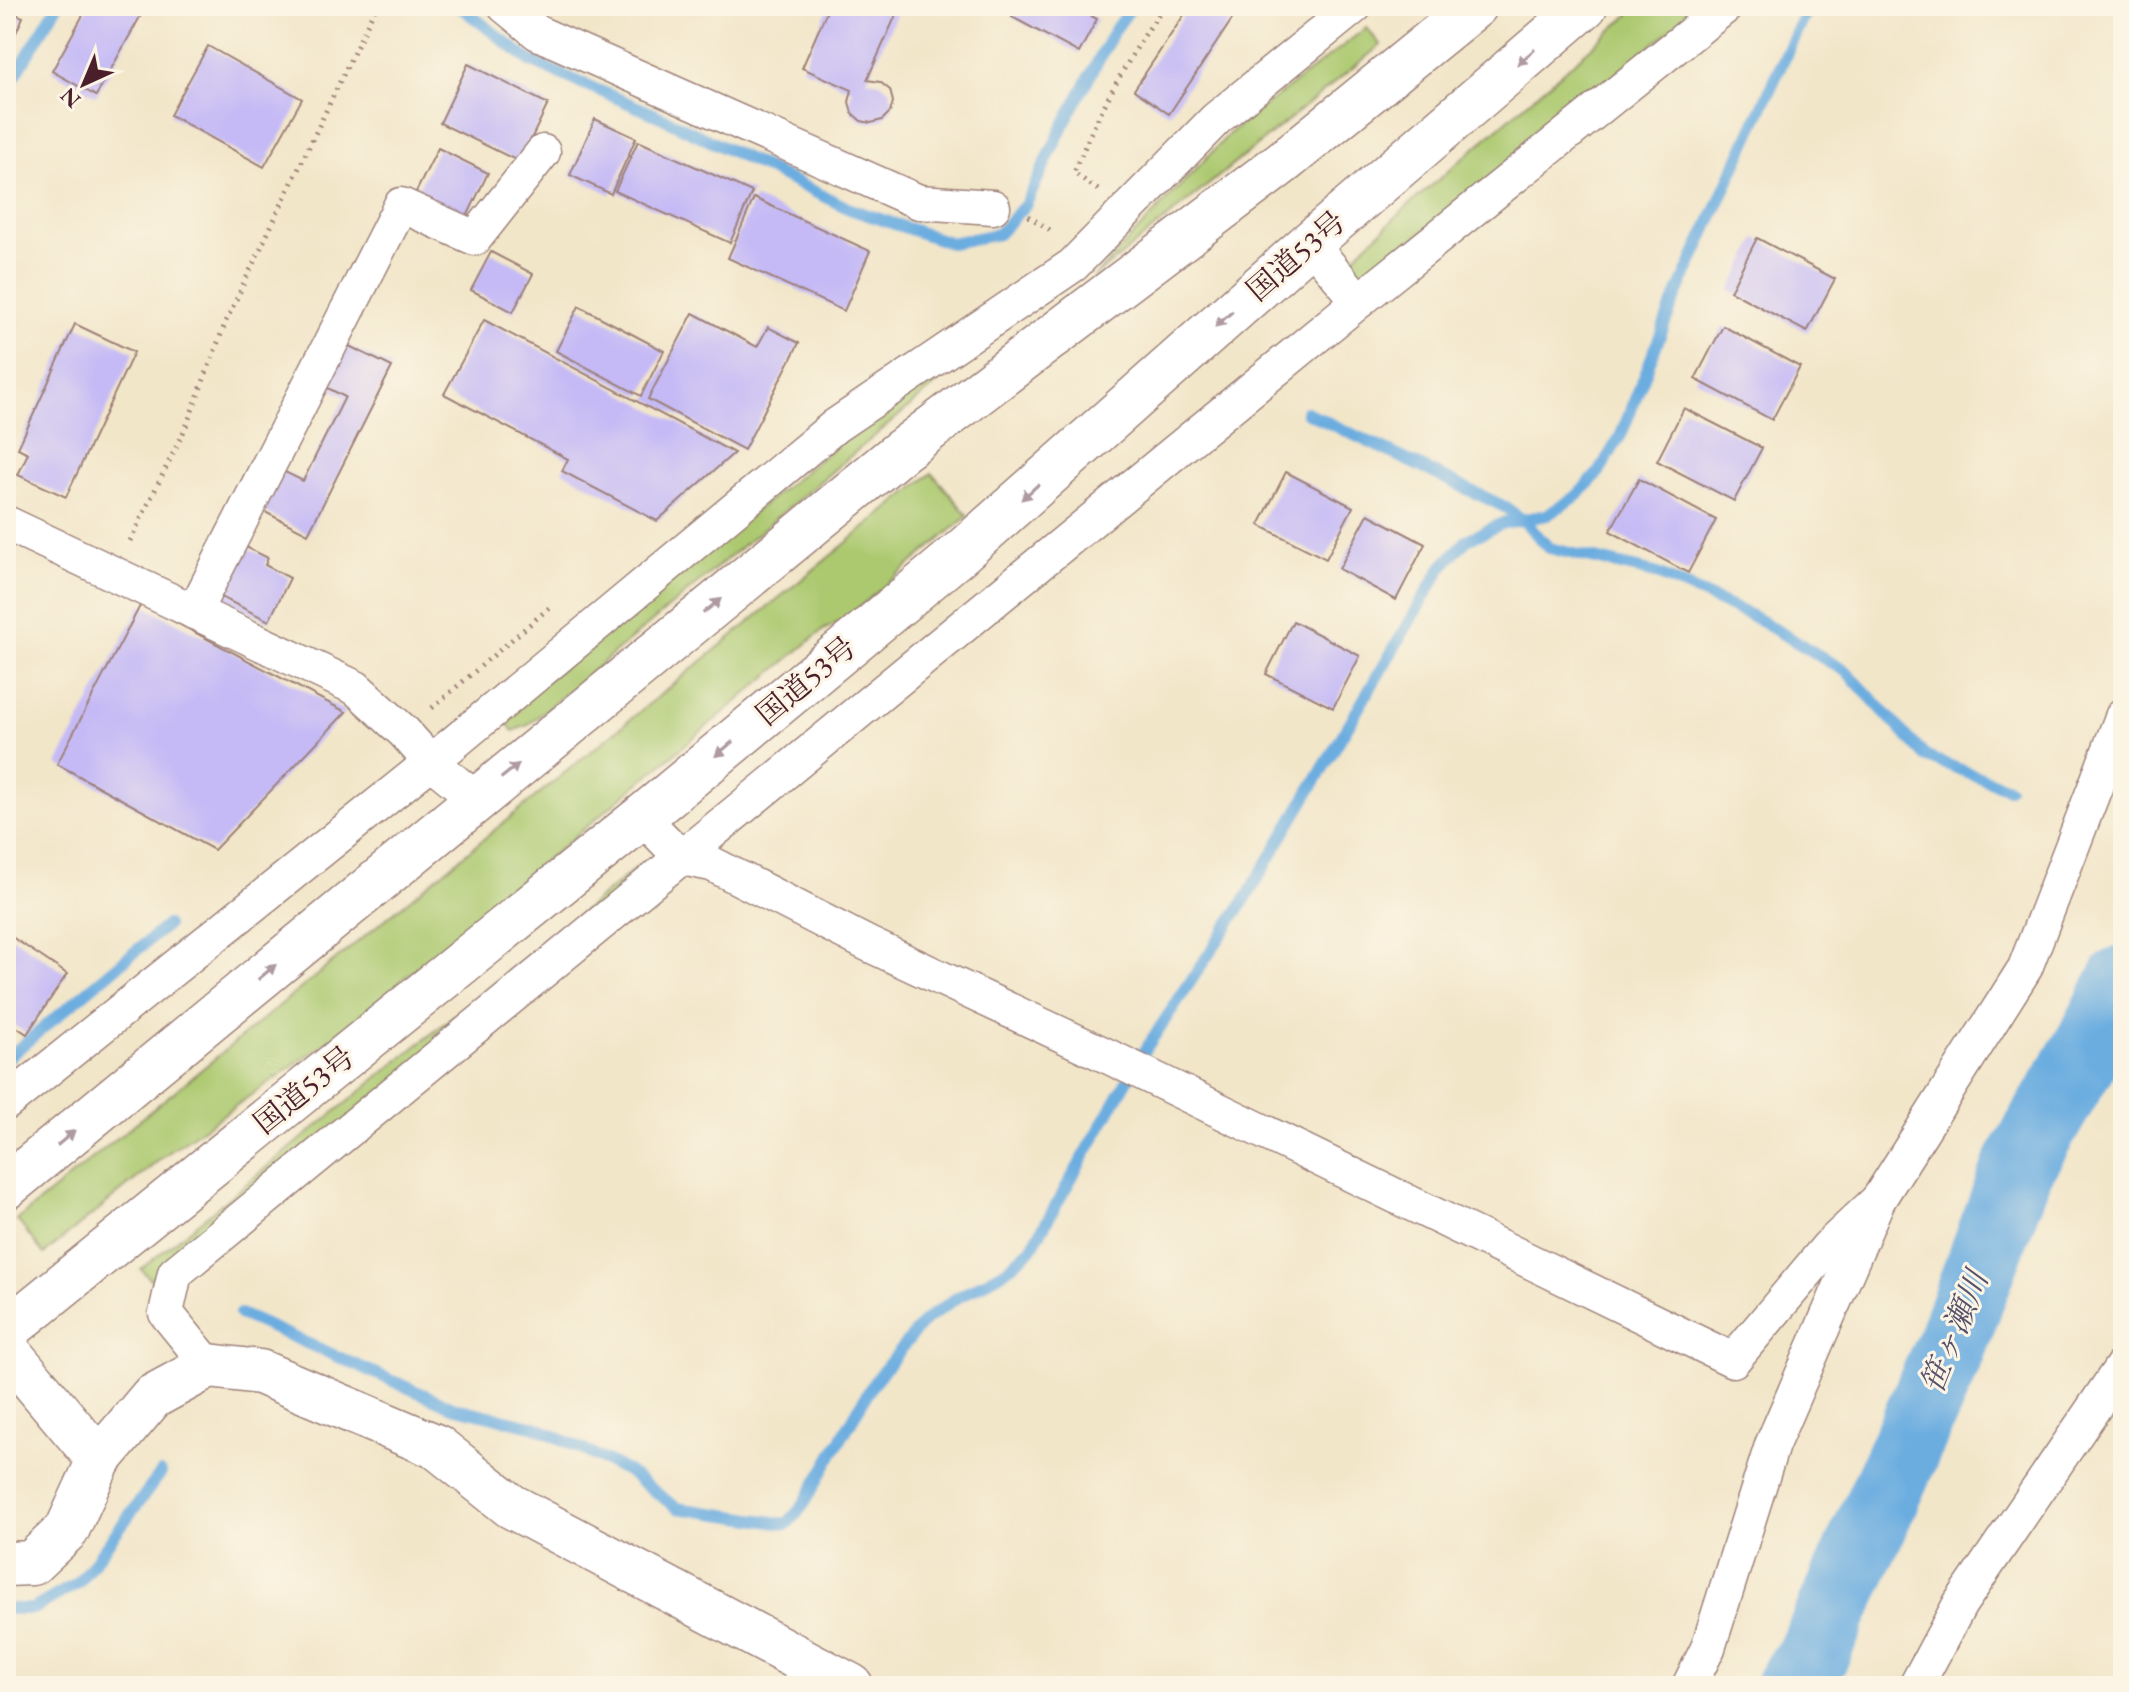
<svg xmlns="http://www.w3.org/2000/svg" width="2129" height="1692" font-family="'EB Garamond','Noto Serif JP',serif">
  <rect width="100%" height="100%" fill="#fcf5e5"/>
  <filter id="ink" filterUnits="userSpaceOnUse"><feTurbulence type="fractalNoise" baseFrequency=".0125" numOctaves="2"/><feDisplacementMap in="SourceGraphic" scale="16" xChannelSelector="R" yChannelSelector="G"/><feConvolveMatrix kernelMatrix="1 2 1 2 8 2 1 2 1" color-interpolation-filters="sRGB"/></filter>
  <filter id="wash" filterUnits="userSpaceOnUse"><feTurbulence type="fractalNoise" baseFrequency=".006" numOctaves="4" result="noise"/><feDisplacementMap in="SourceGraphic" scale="32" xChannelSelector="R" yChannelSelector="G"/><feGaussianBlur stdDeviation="1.8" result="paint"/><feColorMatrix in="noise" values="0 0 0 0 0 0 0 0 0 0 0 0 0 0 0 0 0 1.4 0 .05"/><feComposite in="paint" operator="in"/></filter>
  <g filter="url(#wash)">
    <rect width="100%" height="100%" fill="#f2e6c9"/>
    <g fill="#acc970" stroke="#7b744e" stroke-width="2">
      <path d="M 1639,6 L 1700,6 L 1366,278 L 1347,272 L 1345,265 L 1409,205 Z"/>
      <path d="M 1366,28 L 1381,45 L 1093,278 L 1230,133 Z"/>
      <path d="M 927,372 L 938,383 L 528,725 L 513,731 L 505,720 L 514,707 Z"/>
      <path d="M 932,473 L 968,516 L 845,619 L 823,630 L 330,1040 L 168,1153 L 44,1254 L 17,1220 Z"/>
      <path d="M 650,860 L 654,867 L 647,876 L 151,1280 L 141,1269 L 640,865 Z"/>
    </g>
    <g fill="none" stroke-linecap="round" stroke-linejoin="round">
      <g stroke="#6cade0" stroke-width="12">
        <path d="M 459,6 L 530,61 L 663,118 L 850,209 L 951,243 L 998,234 L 1026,204 L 1063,126 L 1114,31 L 1132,6"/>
        <path d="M 6,91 L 57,6"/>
        <path d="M 1306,412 L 1505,507 L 1523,520 L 1549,548 L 1655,573 L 1754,617 L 1847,672 L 1925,756 L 2008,788"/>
        <path d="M 6,1059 L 167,925"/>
        <path d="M 240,1314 L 452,1407 L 536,1427 L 627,1471 L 677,1508 L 787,1524 L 802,1507 L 874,1382 L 924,1321 L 955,1299 L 1005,1271 L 1031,1249 L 1143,1053 L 1248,895 L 1442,567 L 1467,540 L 1503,523 L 1547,515 L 1577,496 L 1599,472 L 1621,435 L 1671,308 L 1808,6"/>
        <path d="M 6,1609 L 33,1609 L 78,1583 L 161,1473"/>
      </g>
      <path stroke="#6cade0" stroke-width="72" d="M 1791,1686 L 1814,1653 L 1950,1348 L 2018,1168 L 2098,1031 L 2123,982"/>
    </g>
    <g id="blocks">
      <g fill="#c5baf5">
        <path d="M 88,6 L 146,6 L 96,96 L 52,71 Z"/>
        <path d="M 829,6 L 900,6 L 867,80 L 880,82 L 890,90 L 893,102 L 890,112 L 882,120 L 871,123 L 861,121 L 852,113 L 849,102 L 852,90 L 802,68 Z"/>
        <path d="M 1018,6 L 1073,6 L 1097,19 L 1079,53 L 1012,17 Z"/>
        <path d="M 1190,6 L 1241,6 L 1169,114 L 1134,90 Z"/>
        <path d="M 6,10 L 23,17 L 6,55 Z"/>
        <path d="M 208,46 L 302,99 L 264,167 L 170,115 Z"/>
        <path d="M 468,64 L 548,104 L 520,162 L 440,123 Z"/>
        <path d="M 595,119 L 636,138 L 611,194 L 570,175 Z"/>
        <path d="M 638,141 L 752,192 L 730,243 L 615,191 Z"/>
        <path d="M 438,148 L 488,173 L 464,223 L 413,198 Z"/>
        <path d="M 754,198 L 870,251 L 844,311 L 728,258 Z"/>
        <path d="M 1757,238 L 1835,279 L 1807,332 L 1730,291 Z"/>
        <path d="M 491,252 L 533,274 L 513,312 L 471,290 Z"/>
        <path d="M 579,306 L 664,351 L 641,396 L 556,351 Z"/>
        <path d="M 693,313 L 757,347 L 768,327 L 799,343 L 744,450 L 648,399 Z"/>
        <path d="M 484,320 L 734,453 L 657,521 L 562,471 L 568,459 L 444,394 Z"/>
        <path d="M 75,324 L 134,352 L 66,497 L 18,475 L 28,453 L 18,448 Z"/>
        <path d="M 1723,326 L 1800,367 L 1772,420 L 1695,379 Z"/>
        <path d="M 347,345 L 392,367 L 308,534 L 263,511 L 283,471 L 303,481 L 345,397 L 326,387 Z"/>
        <path d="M 1684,408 L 1762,448 L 1734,501 L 1657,461 Z"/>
        <path d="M 1286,472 L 1353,507 L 1326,559 L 1259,525 Z"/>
        <path d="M 1639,479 L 1716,520 L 1688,573 L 1610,531 Z"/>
        <path d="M 1368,514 L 1425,544 L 1396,600 L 1339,569 Z"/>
        <path d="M 244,546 L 268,558 L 265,565 L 290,578 L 269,621 L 219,596 Z"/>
        <path d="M 141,604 L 346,712 L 214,850 L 57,764 Z"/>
        <path d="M 1293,621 L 1360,656 L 1333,708 L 1266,674 Z"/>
        <path d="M 6,933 L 67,974 L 27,1034 L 6,1020 Z"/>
      </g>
    </g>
  </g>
  <g filter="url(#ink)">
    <use href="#blocks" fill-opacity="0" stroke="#9e827a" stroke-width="2"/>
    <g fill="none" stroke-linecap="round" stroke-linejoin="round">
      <g stroke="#9e827a" stroke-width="37">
        <g id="street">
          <path d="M 505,6 L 538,33 L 919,202 L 993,207"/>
          <path d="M 1310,243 L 1359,301"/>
          <path d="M 6,523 L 356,688 L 404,732 L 431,762 L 476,799"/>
          <path d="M 194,612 L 401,205 L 475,238 L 543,152"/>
          <path d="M 642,817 L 682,858 L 712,864 L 868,944 L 1120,1062 L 1733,1360 L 1828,1247 L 1878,1200"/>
          <path d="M 6,1103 L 431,762 L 835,426 L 1073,265 L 1216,119 L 1355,6"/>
          <path d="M 209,1366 L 166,1313 L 175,1273 L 1359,301 L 1726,6"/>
          <path d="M 1689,1686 L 1708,1648 L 1772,1445 L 1878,1200 L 2025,968 L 2123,715"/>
          <path d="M 1916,1686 L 1960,1604 L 2123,1365"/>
        </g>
      </g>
      <g stroke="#9e827a" stroke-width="47">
        <g id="secondary">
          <path d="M 6,1349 L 99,1460 L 67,1530 L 32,1563 L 6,1564"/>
          <path d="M 99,1460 L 152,1397 L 209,1366 L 260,1372 L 437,1447 L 511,1506 L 851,1686"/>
        </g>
      </g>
      <g stroke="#9e827a" stroke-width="47">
        <g id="highway">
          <path d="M 6,1187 L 900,452 L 1283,162 L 1475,6"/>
          <path d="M 6,1331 L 642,817 L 958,555 L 1310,243 L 1585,6"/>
        </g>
      </g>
      <g stroke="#9e827a" stroke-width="5" stroke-dasharray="2 6" stroke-linecap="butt">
        <path d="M 1098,190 L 1074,173 C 1097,114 1128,58 1164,6"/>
        <path d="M 1028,216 L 1053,232"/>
        <path d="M 130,541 L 186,427 L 226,321 L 376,6"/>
        <path d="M 432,708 L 550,607"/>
      </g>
      <use href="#street" stroke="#fff" stroke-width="34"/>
      <use href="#secondary" stroke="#fff" stroke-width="44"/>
      <use href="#highway" stroke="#fff" stroke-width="44"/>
    </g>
    <defs><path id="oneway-solid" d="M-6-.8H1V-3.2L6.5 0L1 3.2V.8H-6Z" transform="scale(2)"/></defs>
    <g fill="#ae9aa0">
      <use href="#oneway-solid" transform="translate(1526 57) rotate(139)"/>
      <use href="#oneway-solid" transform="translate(1224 319) rotate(138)"/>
      <use href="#oneway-solid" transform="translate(1030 492) rotate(138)"/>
      <use href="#oneway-solid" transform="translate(712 606) rotate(-39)"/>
      <use href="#oneway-solid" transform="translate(724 749) rotate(140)"/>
      <use href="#oneway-solid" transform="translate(510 771) rotate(-39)"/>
      <use href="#oneway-solid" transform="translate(267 972) rotate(-40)"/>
      <use href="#oneway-solid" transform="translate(66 1138) rotate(-40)"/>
    </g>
  </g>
  <g text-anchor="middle" stroke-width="6" stroke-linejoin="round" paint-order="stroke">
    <g font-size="30" fill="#4a1f2b" stroke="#fcf5e5">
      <text transform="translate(1296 256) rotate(-41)" y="10">国道53号</text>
      <text transform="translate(806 681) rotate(-40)" y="10">国道53号</text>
      <text transform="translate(304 1090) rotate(-39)" y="10">国道53号</text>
    </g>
    <g font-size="32" font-style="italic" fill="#56516a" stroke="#fcf5e5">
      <text transform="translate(1954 1332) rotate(-68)" y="11">笹ヶ瀬川</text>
    </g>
  </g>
  <rect width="2129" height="1692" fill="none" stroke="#fcf5e5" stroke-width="32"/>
  <g transform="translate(84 84) rotate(224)" stroke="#fcf5e5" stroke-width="6" paint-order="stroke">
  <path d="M0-6L14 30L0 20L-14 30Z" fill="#4a1f2b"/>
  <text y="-12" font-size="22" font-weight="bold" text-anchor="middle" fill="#4a1f2b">N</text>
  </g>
</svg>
